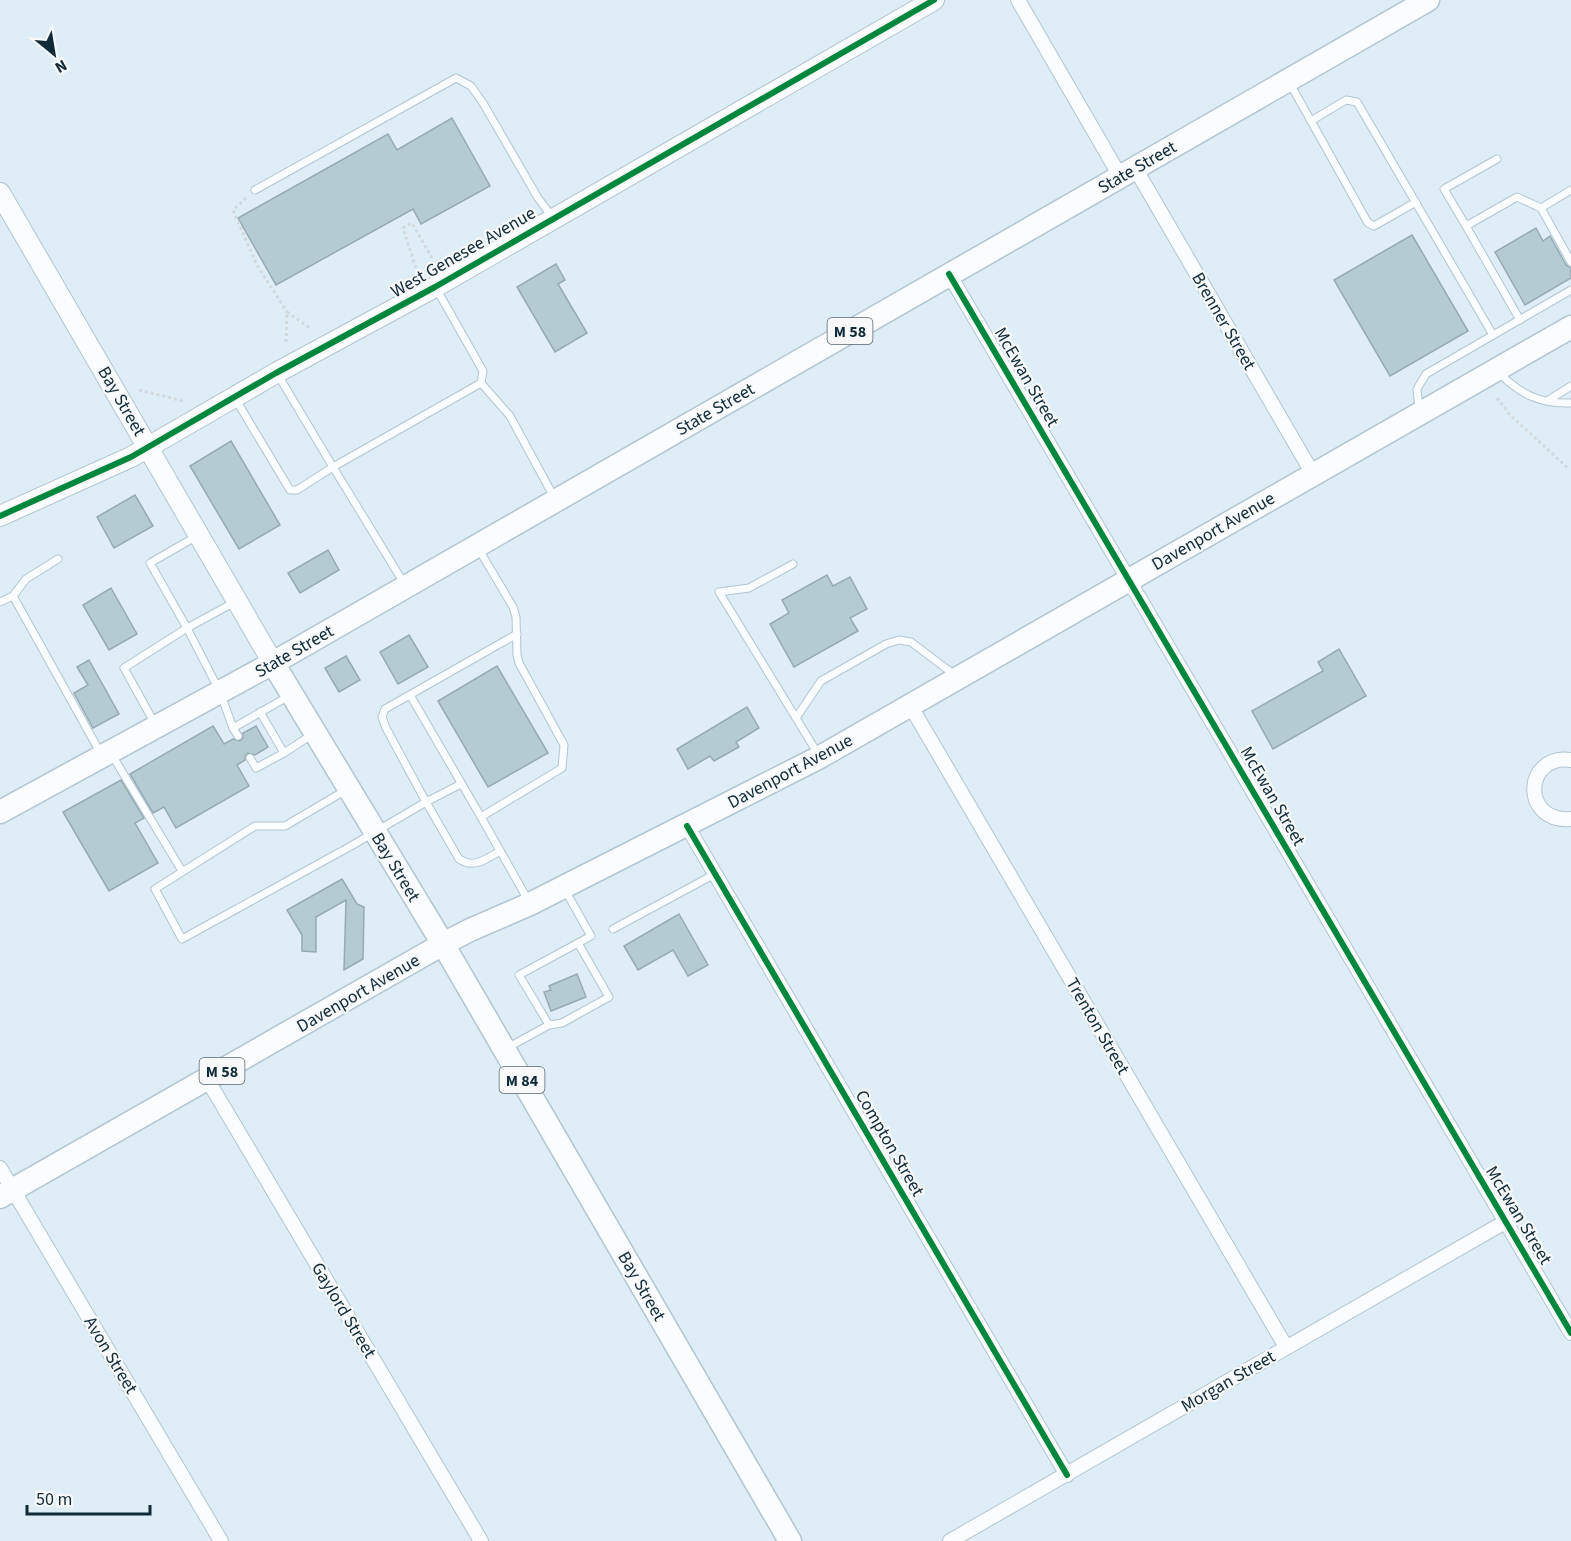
<svg xmlns="http://www.w3.org/2000/svg" width="1571" height="1541" font-family="'Source Sans 3',sans-serif">
  <rect width="100%" height="100%" fill="#dfedf6"/>
  <g fill="#b5cbd3" stroke="#94abb2" stroke-width="1.5">
    <path d="M 452,118 L 490,186 L 421,224 L 413,209 L 276,285 L 238,218 L 388,134 L 397,150 Z"/>
    <path d="M 1536,228 L 1543,241 L 1550,236 L 1566,265 L 1571,268 L 1571,278 L 1525,305 L 1495,252 Z"/>
    <path d="M 1412,235 L 1468,331 L 1390,376 L 1334,280 Z"/>
    <path d="M 556,264 L 565,280 L 558,284 L 587,333 L 555,352 L 517,287 Z"/>
    <path d="M 231,441 L 280,525 L 239,549 L 190,466 Z"/>
    <path d="M 135,495 L 153,526 L 114,548 L 97,517 Z"/>
    <path d="M 328,550 L 339,570 L 300,593 L 288,573 Z"/>
    <path d="M 827,575 L 833,586 L 850,577 L 867,609 L 850,618 L 858,631 L 794,667 L 770,624 L 789,613 L 782,600 Z"/>
    <path d="M 111,588 L 137,634 L 109,650 L 83,605 Z"/>
    <path d="M 409,635 L 428,667 L 398,684 L 380,652 Z"/>
    <path d="M 1339,649 L 1366,696 L 1273,749 L 1252,711 L 1323,671 L 1318,662 Z"/>
    <path d="M 346,656 L 360,680 L 339,692 L 325,668 Z"/>
    <path d="M 89,660 L 119,714 L 93,728 L 74,693 L 88,685 L 77,667 Z"/>
    <path d="M 497,666 L 548,753 L 488,787 L 438,701 Z"/>
    <path d="M 747,707 L 759,728 L 736,742 L 739,747 L 714,761 L 710,756 L 688,769 L 677,749 Z"/>
    <path d="M 213,726 L 224,744 L 233,739 L 240,741 L 243,738 L 243,733 L 256,726 L 268,747 L 255,755 L 248,753 L 245,756 L 245,760 L 237,765 L 249,786 L 176,828 L 164,807 L 153,813 L 130,774 Z"/>
    <path d="M 121,780 L 144,818 L 135,823 L 158,863 L 109,891 L 63,812 Z"/>
    <path d="M 342,879 L 357,904 L 364,907 L 363,959 L 344,970 L 346,900 L 316,917 L 316,952 L 302,951 L 302,935 L 287,910 Z"/>
    <path d="M 679,914 L 708,965 L 688,976 L 673,950 L 638,970 L 624,946 Z"/>
    <path d="M 577,974 L 586,997 L 551,1011 L 544,992 L 551,990 L 549,986 Z"/>
  </g>
  <g fill="none" stroke-linecap="round" stroke-linejoin="round">
    <g stroke="#b2c5d0" stroke-width="9">
      <g id="lane">
        <path d="M 1289,82 L 1311,121 L 1346,100 L 1357,102 L 1493,335"/>
        <path d="M 1311,121 L 1368,223 L 1374,226 L 1416,202"/>
        <path d="M 255,190 L 456,78 L 471,86 L 483,103 L 538,198 L 553,218"/>
        <path d="M 1541,208 L 1571,190"/>
        <path d="M 1466,226 L 1444,189 L 1497,159"/>
        <path d="M 1520,320 L 1466,226 L 1517,197 L 1541,208 L 1571,262"/>
        <path d="M 1498,372 C 1520,394 1539,404 1571,403"/>
        <path d="M 278,375 L 333,467 L 481,383 L 483,371 L 436,288"/>
        <path d="M 481,383 L 510,416 L 555,499"/>
        <path d="M 236,400 L 290,490 L 297,490 L 333,467 L 405,585"/>
        <path d="M 1547,401 L 1571,386"/>
        <path d="M 1419,409 L 1417,389 L 1426,374 L 1571,290"/>
        <path d="M 478,548 L 513,607 L 516,617 L 517,655 L 519,663 L 564,745 L 562,768 L 481,817 L 528,900"/>
        <path d="M 793,564 L 749,588 L 719,592 L 796,718"/>
        <path d="M 13,596 L 101,754"/>
        <path d="M 0,602 L 13,596 L 26,579 L 58,559"/>
        <path d="M 235,602 L 187,628 L 220,692 L 233,728 L 289,696"/>
        <path d="M 410,695 L 481,817"/>
        <path d="M 260,712 L 284,753 L 313,734"/>
        <path d="M 155,724 L 124,668 L 187,628 L 150,563 L 197,536"/>
        <path d="M 233,728 L 238,736"/>
        <path d="M 818,754 L 796,718 L 821,681 L 886,644 L 899,640 L 911,642 L 956,676"/>
        <path d="M 112,755 L 182,871"/>
        <path d="M 250,758 L 256,768 L 284,753"/>
        <path d="M 461,784 L 426,802 L 459,859 C 474,869 486,859 500,851"/>
        <path d="M 346,790 L 285,826 L 255,826 L 155,889 L 182,939 L 351,846 L 426,802 L 386,728 L 382,717 L 385,709 L 517,634"/>
        <path d="M 613,929 L 715,874"/>
        <path d="M 549,1025 L 562,1023 L 609,997 L 578,943"/>
        <path d="M 507,1048 L 549,1025 L 519,975 L 591,936 L 565,890"/>
      </g>
    </g>
    <g stroke="#b2c5d0" stroke-width="16">
      <g id="street">
        <path d="M 1018,0 L 1120,176"/>
        <path d="M 1135,168 L 1313,474"/>
        <path d="M 949,274 L 1571,1333"/>
        <path d="M 910,705 L 1286,1347"/>
        <path d="M 1571,760 C 1523,754 1521,823 1571,819"/>
        <path d="M 687,826 L 1067,1475"/>
        <path d="M 207,1079 L 481,1541"/>
        <path d="M 0,1168 L 221,1541"/>
        <path d="M 950,1541 L 1505,1222"/>
      </g>
    </g>
    <g stroke="#b2c5d0" stroke-width="22">
      <g id="secondary">
        <path d="M 0,193 L 273,663"/>
        <path d="M 0,516 L 131,457 L 276,373 L 435,287 L 934,0"/>
      </g>
    </g>
    <g stroke="#b2c5d0" stroke-width="25">
      <g id="primary">
        <path d="M 273,663 L 443,944 L 790,1541"/>
        <path d="M 0,812 L 273,663 L 1428,0"/>
        <path d="M 0,1197 L 443,944 L 470,930 L 530,904 L 820,757 L 1571,327"/>
      </g>
    </g>
    <g stroke="#d3d8db" stroke-width="3" stroke-dasharray="3 3" stroke-linecap="butt">
      <path d="M 246,198 L 233,210 L 257,265 L 287,312"/>
      <path d="M 416,268 L 403,228 L 412,223 L 432,258"/>
      <path d="M 286,342 L 287,312 L 310,328"/>
      <path d="M 139,390 L 183,401"/>
      <path d="M 1497,398 L 1510,415 L 1569,469"/>
    </g>
    <use href="#lane" stroke="#fafcfe" stroke-width="7"/>
    <use href="#street" stroke="#fafcfe" stroke-width="14"/>
    <use href="#secondary" stroke="#fafcfe" stroke-width="20"/>
    <use href="#primary" stroke="#fafcfe" stroke-width="22"/>
    <g stroke="#f8f8f8" stroke-width="10">
      <g id="cycleway">
        <path d="M 949,274 L 1571,1333"/>
        <path d="M 0,516 L 131,457 L 276,373 L 435,287 L 934,0"/>
        <path d="M 687,826 L 1067,1475"/>
      </g>
    </g>
    <use href="#cycleway" stroke="#00873e" stroke-width="6"/>
  </g>
  <g text-anchor="middle" stroke-width="4.5" stroke-linejoin="round" paint-order="stroke">
    <g fill="#f8f8f8" stroke="#556872" stroke-width="1.5">
      <rect x="827.5" y="318" width="45" height="26" rx="4.5"/>
      <rect x="199.5" y="1058" width="45" height="26" rx="4.5"/>
      <rect x="499.5" y="1067" width="45" height="26" rx="4.5"/>
    </g>
    <g font-size="16" font-weight="bold" fill="#0f2a39">
      <text x="850" y="337">M 58</text>
      <text x="222" y="1077">M 58</text>
      <text x="522" y="1086">M 84</text>
    </g>
    <g font-size="18" fill="#0f2a39" stroke="#f8f8f8">
      <text transform="translate(1137 167) rotate(-30)" y="6">State Street</text>
      <text transform="translate(463 252) rotate(-30)" y="6">West Genesee Avenue</text>
      <text transform="translate(1224 321) rotate(60)" y="6">Brenner Street</text>
      <text transform="translate(1027 377) rotate(60)" y="6">McEwan Street</text>
      <text transform="translate(122 401) rotate(60)" y="6">Bay Street</text>
      <text transform="translate(715 409) rotate(-30)" y="6">State Street</text>
      <text transform="translate(1213 531) rotate(-30)" y="6">Davenport Avenue</text>
      <text transform="translate(294 651) rotate(-30)" y="6">State Street</text>
      <text transform="translate(790 771) rotate(-28)" y="6">Davenport Avenue</text>
      <text transform="translate(1273 796) rotate(60)" y="6">McEwan Street</text>
      <text transform="translate(396 867) rotate(59)" y="6">Bay Street</text>
      <text transform="translate(358 993) rotate(-30)" y="6">Davenport Avenue</text>
      <text transform="translate(1098 1026) rotate(60)" y="6">Trenton Street</text>
      <text transform="translate(890 1143) rotate(60)" y="6">Compton Street</text>
      <text transform="translate(1519 1215) rotate(59)" y="6">McEwan Street</text>
      <text transform="translate(642 1286) rotate(60)" y="6">Bay Street</text>
      <text transform="translate(344 1310) rotate(59)" y="6">Gaylord Street</text>
      <text transform="translate(111 1355) rotate(59)" y="6">Avon Street</text>
      <text transform="translate(1228 1381) rotate(-30)" y="6">Morgan Street</text>
    </g>
  </g>
  <g transform="translate(54 54) rotate(150)" stroke="#f8f8f8" stroke-width="4.5" paint-order="stroke">
  <path d="M0-4.5L10 22L0 15L-10 22Z" fill="#0f2a39"/>
  <text y="-9" font-size="16" font-weight="bold" text-anchor="middle" fill="#0f2a39">N</text>
  </g>
  <path d="M27 1505v9h123v-9" fill="none" stroke="#0f2a39" stroke-width="3"/>
  <text x="36" y="1505" font-size="18" fill="#0f2a39" stroke="#f8f8f8" stroke-width="4.5" paint-order="stroke">50 m</text>
</svg>
